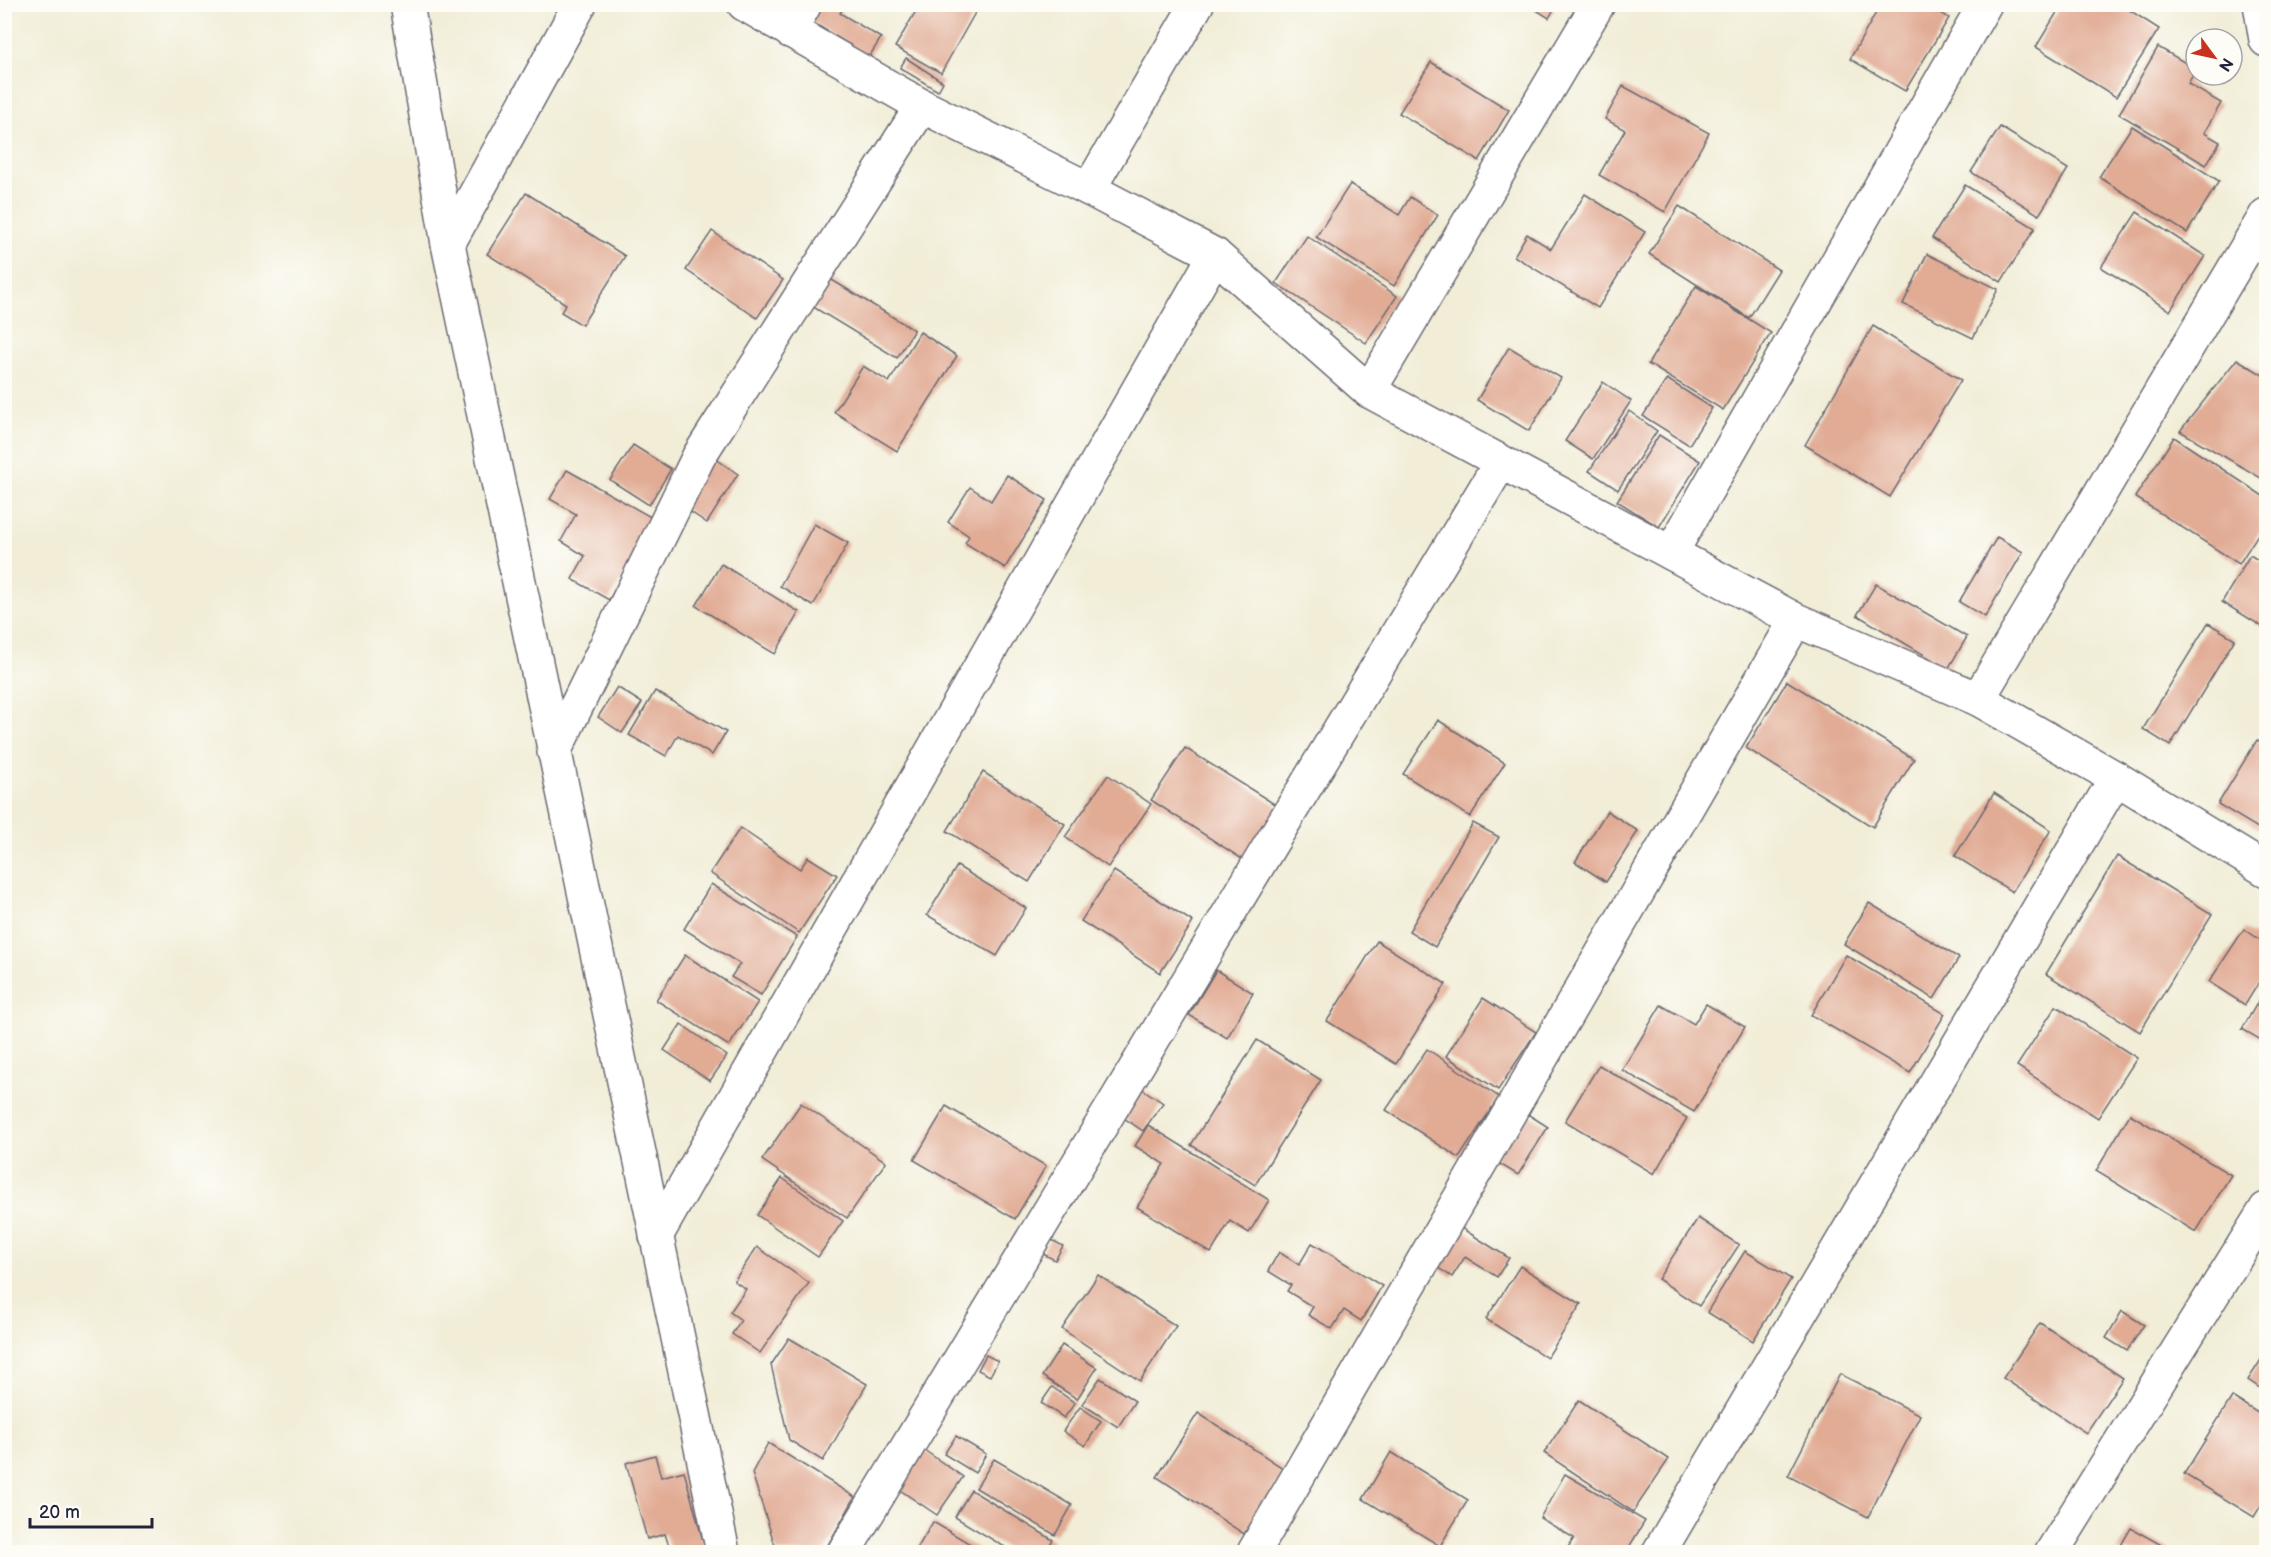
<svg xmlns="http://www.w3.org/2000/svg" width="2271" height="1557" font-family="'Balsamiq Sans',sans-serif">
  <rect width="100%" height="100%" fill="#fdfcf7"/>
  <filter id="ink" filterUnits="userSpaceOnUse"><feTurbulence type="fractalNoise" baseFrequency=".0167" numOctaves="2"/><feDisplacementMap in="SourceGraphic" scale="12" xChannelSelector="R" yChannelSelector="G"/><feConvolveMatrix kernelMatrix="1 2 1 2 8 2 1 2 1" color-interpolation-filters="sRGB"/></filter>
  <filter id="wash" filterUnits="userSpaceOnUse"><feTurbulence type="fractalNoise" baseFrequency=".008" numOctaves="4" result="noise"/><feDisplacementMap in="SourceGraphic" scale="24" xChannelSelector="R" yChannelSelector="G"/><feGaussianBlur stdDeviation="1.35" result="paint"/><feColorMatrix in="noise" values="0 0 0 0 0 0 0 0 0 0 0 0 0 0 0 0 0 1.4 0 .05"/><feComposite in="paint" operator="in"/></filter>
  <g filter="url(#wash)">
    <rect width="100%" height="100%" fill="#f1edd7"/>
    <g id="blocks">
      <g fill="#e1ab94">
        <path d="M 812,4 L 846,4 L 840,13 L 881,38 L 869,57 L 804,17 Z"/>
        <path d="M 920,4 L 980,4 L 941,73 L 895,47 Z"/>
        <path d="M 1527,4 L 1557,4 L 1549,18 Z"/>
        <path d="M 1881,4 L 1926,4 L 1949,18 L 1905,91 L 1850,59 Z"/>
        <path d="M 2062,4 L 2120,4 L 2159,29 L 2116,97 L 2036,47 Z"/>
        <path d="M 2158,47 L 2196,69 L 2188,84 L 2221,103 L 2204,133 L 2220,142 L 2206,165 L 2119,114 Z"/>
        <path d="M 906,58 L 943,82 L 938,91 L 900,68 Z"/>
        <path d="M 1431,62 L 1509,110 L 1479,161 L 1399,113 Z"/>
        <path d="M 1623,86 L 1709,133 L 1665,212 L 1599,175 L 1625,130 L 1605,119 Z"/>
        <path d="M 2132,126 L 2219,181 L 2187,233 L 2099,177 Z"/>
        <path d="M 2000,127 L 2068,169 L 2039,215 L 1971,172 Z"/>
        <path d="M 1350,184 L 1399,215 L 1410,197 L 1438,215 L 1394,286 L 1316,237 Z"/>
        <path d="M 1965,185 L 2035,228 L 2001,282 L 1932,238 Z"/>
        <path d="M 526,193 L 625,256 L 582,325 L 561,312 L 566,304 L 487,254 Z"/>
        <path d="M 1585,194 L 1645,232 L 1598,308 L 1514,256 L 1527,234 L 1551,249 Z"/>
        <path d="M 1679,206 L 1779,270 L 1749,318 L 1649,254 Z"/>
        <path d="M 2137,212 L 2205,256 L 2170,311 L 2101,267 Z"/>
        <path d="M 712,231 L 783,280 L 757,318 L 686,270 Z"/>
        <path d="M 1307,236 L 1397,296 L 1366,343 L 1276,283 Z"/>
        <path d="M 1927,254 L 1998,289 L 1973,338 L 1903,304 Z"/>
        <path d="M 827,277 L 914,330 L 897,358 L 810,305 Z"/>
        <path d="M 1696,286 L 1771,333 L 1723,410 L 1648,364 Z"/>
        <path d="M 1873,326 L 1961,380 L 1890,497 L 1805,445 Z"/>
        <path d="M 920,332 L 957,356 L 897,451 L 834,412 L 863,366 L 889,382 Z"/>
        <path d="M 1509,347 L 1561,378 L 1529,431 L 1477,400 Z"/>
        <path d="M 2237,359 L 2266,377 L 2266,481 L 2180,431 Z"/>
        <path d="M 1667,379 L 1712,408 L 1689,445 L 1643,416 Z"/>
        <path d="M 1603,382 L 1631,401 L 1593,459 L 1565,441 Z"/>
        <path d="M 1629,411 L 1657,431 L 1618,490 L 1589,471 Z"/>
        <path d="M 1659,435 L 1700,461 L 1659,527 L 1617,501 Z"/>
        <path d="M 2174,437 L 2266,498 L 2266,522 L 2239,564 L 2135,497 Z"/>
        <path d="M 633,445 L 671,469 L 649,505 L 610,480 Z"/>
        <path d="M 713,457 L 738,474 L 707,523 L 682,506 Z"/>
        <path d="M 567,470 L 656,520 L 609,600 L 572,579 L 585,556 L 561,541 L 576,514 L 550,499 Z"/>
        <path d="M 1007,475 L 1047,500 L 1005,568 L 965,543 L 969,536 L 948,522 L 970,487 L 991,501 Z"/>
        <path d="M 814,524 L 848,543 L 813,606 L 780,586 Z"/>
        <path d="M 1997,537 L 2023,552 L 1985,617 L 1959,602 Z"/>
        <path d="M 2250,555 L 2266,565 L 2266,629 L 2222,602 Z"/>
        <path d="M 721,564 L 799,612 L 775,654 L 696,606 Z"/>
        <path d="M 1876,584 L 1967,637 L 1948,669 L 1857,615 Z"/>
        <path d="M 2208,623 L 2235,639 L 2170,746 L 2143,729 Z"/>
        <path d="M 1787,681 L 1914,759 L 1873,827 L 1746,748 Z"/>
        <path d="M 617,687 L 642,703 L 622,733 L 598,717 Z"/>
        <path d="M 655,691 L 726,732 L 712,755 L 678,735 L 666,756 L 629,735 Z"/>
        <path d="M 1438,720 L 1505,763 L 1470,817 L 1403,774 Z"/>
        <path d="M 2257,740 L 2266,746 L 2266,833 L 2218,804 Z"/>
        <path d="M 1185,748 L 1279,807 L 1245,861 L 1151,800 Z"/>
        <path d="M 983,772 L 1065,824 L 1029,882 L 947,831 Z"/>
        <path d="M 1108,775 L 1151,804 L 1108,867 L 1065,837 Z"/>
        <path d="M 1994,793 L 2051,830 L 2012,892 L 1955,856 Z"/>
        <path d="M 1607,811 L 1638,831 L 1606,882 L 1575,862 Z"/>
        <path d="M 1473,823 L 1499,837 L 1435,947 L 1409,931 Z"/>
        <path d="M 740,828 L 800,869 L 808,857 L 837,875 L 799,933 L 710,873 Z"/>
        <path d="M 2117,856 L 2212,914 L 2140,1032 L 2046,974 Z"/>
        <path d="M 957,866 L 1026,908 L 997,956 L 927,915 Z"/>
        <path d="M 1114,871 L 1193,922 L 1160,973 L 1081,921 Z"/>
        <path d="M 711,884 L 797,937 L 761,995 L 731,977 L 740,964 L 684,929 Z"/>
        <path d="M 1869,903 L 1959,958 L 1934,999 L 1844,944 Z"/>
        <path d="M 2244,929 L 2266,944 L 2266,971 L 2245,1005 L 2209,982 Z"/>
        <path d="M 1377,941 L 1446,984 L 1396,1064 L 1327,1021 Z"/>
        <path d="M 685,955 L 758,1002 L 729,1046 L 656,1000 Z"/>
        <path d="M 1846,955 L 1945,1014 L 1910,1073 L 1811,1015 Z"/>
        <path d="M 1216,970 L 1253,993 L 1227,1038 L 1189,1015 Z"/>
        <path d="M 2266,988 L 2266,1043 L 2242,1029 Z"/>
        <path d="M 1483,998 L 1536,1032 L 1498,1090 L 1446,1056 Z"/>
        <path d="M 1706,1004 L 1745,1027 L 1694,1112 L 1622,1070 L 1661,1005 L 1694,1024 Z"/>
        <path d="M 2056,1006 L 2137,1058 L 2098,1118 L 2017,1066 Z"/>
        <path d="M 681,1024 L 727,1056 L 710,1081 L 664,1050 Z"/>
        <path d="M 1257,1040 L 1321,1080 L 1255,1185 L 1191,1145 Z"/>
        <path d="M 1427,1049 L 1499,1097 L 1459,1158 L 1386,1110 Z"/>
        <path d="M 1599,1065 L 1687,1118 L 1654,1174 L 1565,1121 Z"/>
        <path d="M 1141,1088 L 1163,1103 L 1143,1131 L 1121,1116 Z"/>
        <path d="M 801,1103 L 886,1162 L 847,1218 L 762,1160 Z"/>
        <path d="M 946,1106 L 1046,1166 L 1015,1219 L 914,1160 Z"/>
        <path d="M 1523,1111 L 1548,1127 L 1518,1175 L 1493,1160 Z"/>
        <path d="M 2130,1114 L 2231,1175 L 2196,1232 L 2096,1171 Z"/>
        <path d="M 1148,1125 L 1269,1200 L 1249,1233 L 1230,1221 L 1211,1253 L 1137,1207 L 1164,1164 L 1135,1146 Z"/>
        <path d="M 782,1178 L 843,1221 L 818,1257 L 757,1215 Z"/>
        <path d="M 1698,1218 L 1739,1245 L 1699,1306 L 1658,1279 Z"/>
        <path d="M 1455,1224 L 1509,1258 L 1497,1277 L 1465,1257 L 1452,1277 L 1431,1263 Z"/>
        <path d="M 1050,1239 L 1063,1246 L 1055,1260 L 1041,1253 Z"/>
        <path d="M 1312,1243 L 1382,1286 L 1361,1321 L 1344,1310 L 1332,1329 L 1308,1315 L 1313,1307 L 1287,1291 L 1291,1285 L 1268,1271 L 1279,1252 L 1299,1265 Z"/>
        <path d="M 757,1247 L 809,1283 L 760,1353 L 732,1334 L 741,1320 L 730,1312 L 746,1289 L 734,1281 Z"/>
        <path d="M 1745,1251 L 1791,1279 L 1753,1341 L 1707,1312 Z"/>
        <path d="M 1520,1266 L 1581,1304 L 1547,1358 L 1486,1319 Z"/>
        <path d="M 1098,1275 L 1176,1326 L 1140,1381 L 1062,1329 Z"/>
        <path d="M 2122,1311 L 2144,1325 L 2127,1351 L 2106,1338 Z"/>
        <path d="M 2040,1323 L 2123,1378 L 2086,1433 L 2003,1378 Z"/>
        <path d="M 789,1338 L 867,1384 L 823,1461 L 789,1440 L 771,1365 Z"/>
        <path d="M 1062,1345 L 1097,1368 L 1077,1399 L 1042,1376 Z"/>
        <path d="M 2266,1352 L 2266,1392 L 2248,1380 Z"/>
        <path d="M 986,1355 L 998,1361 L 990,1376 L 978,1370 Z"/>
        <path d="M 1840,1374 L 1920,1415 L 1868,1517 L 1788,1476 Z"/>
        <path d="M 1100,1378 L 1135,1401 L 1118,1427 L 1082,1404 Z"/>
        <path d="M 1052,1387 L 1075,1403 L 1064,1418 L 1041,1403 Z"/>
        <path d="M 2232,1397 L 2266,1418 L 2266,1497 L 2254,1517 L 2184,1474 Z"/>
        <path d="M 1579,1400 L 1669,1459 L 1633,1512 L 1544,1453 Z"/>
        <path d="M 1080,1407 L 1101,1421 L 1085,1446 L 1063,1431 Z"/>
        <path d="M 1198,1413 L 1286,1470 L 1244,1534 L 1157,1477 Z"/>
        <path d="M 956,1436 L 986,1454 L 975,1473 L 944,1454 Z"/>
        <path d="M 768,1443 L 855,1497 L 824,1552 L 777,1552 L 752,1473 Z"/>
        <path d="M 924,1450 L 963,1477 L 937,1515 L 897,1488 Z"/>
        <path d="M 1391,1452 L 1468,1500 L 1440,1546 L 1363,1499 Z"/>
        <path d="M 655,1455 L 661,1477 L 684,1471 L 706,1552 L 671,1552 L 665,1534 L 647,1539 L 626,1463 Z"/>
        <path d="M 994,1459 L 1072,1505 L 1055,1535 L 976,1488 Z"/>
        <path d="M 1565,1474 L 1645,1521 L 1626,1552 L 1565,1552 L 1574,1538 L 1540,1518 Z"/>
        <path d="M 971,1490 L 1053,1540 L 1045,1552 L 1013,1552 L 955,1517 Z"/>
        <path d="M 933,1522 L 984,1552 L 915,1552 Z"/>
        <path d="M 2131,1528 L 2174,1552 L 2117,1552 Z"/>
      </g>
    </g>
  </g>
  <g filter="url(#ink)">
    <use href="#blocks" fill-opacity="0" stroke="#6a6972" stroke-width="1.5"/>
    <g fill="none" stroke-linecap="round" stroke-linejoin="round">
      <g stroke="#6a6972" stroke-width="36">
        <g id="street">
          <path d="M 407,4 L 448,244 L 723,1552"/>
          <path d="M 744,4 L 922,106 L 1089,189 L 1215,255 L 1369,391 L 1796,620 L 1978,699 L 2116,778 L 2266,870"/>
          <path d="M 790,31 L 805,4"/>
          <path d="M 1089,189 L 1197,4"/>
          <path d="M 448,244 L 580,4"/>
          <path d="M 1369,391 L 1598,4"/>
          <path d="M 1671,553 L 1985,4"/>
          <path d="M 1978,699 L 2266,215"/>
          <path d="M 554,752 L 699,456 L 922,106"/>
          <path d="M 656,1236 L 1215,255"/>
          <path d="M 844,1552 L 1501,462"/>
          <path d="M 1254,1552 L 1796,620"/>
          <path d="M 1659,1552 L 2116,778"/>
          <path d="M 2052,1552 L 2266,1209"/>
        </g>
      </g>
      <g stroke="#6a6972" stroke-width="36">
        <path id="secondary" d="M 2260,4 L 2266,40"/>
      </g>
      <use href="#street" stroke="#fff" stroke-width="33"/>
      <use href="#secondary" stroke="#fff" stroke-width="33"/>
    </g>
  </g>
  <rect width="2271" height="1557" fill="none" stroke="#fdfcf7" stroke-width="24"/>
  <g transform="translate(2214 57) rotate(123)"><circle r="28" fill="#fdfcf7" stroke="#a5a5ac" stroke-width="1.5"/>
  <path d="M0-4.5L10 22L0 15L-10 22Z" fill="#c8321e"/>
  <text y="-9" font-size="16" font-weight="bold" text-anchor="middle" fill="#22223b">N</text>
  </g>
  <path d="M30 1518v9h122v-9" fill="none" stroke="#22223b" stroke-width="3"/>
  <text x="39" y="1518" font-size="18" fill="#22223b" stroke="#fdfcf7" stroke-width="4.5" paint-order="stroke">20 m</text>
</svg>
